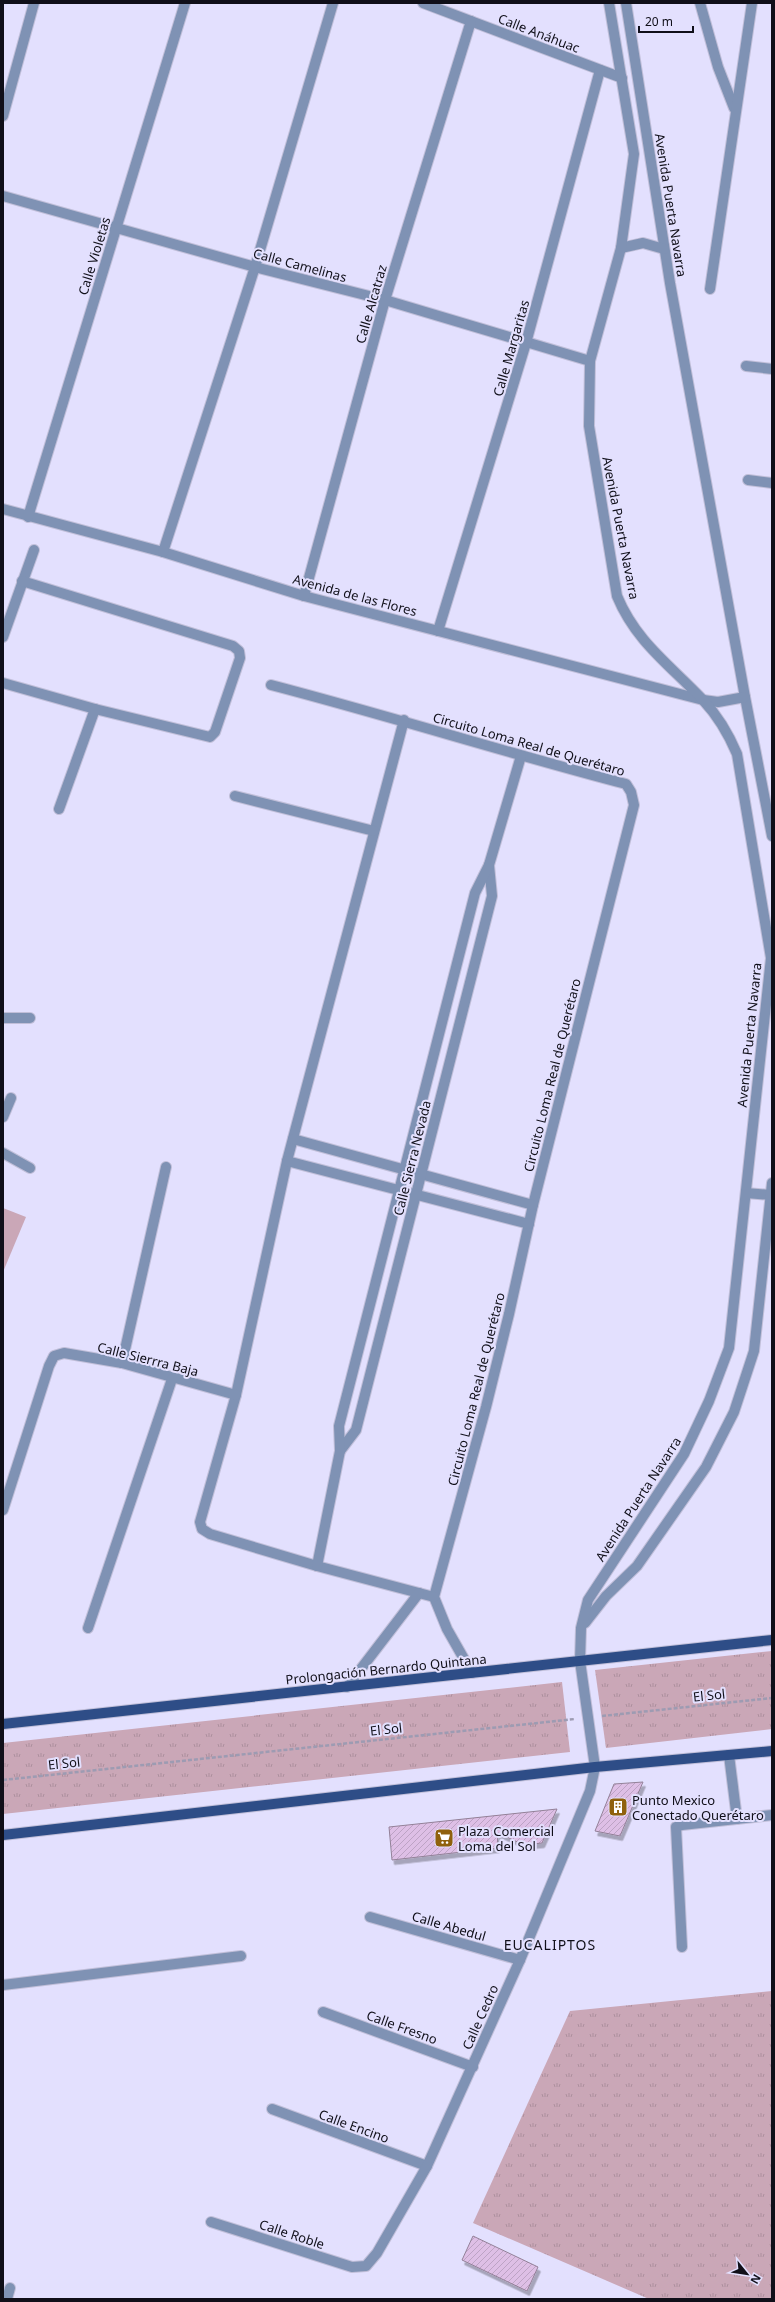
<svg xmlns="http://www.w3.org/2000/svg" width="775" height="2302" font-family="'Noto Sans',sans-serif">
  <defs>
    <pattern id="grass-tufts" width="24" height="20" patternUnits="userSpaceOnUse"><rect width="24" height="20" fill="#caa7b7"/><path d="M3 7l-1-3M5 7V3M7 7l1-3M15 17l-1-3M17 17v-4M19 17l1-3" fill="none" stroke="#ac8f9d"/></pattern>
    <pattern id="building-hatch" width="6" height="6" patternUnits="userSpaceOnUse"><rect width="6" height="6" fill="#debfe6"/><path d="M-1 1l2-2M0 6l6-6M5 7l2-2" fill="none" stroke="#bda3c5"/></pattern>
    <filter id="shadow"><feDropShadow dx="2.5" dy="4.5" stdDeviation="0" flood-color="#0004"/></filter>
  </defs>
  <rect width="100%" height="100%" fill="#e3e0fe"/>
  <g fill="url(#grass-tufts)">
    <path d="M 772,1651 L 772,1729 L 606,1748 L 595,1670 Z"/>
    <path d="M 562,1682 L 570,1752 L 3,1814 L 3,1743 Z"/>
    <path d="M 772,1991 L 772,2299 L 649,2299 L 473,2223 L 570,2011 Z"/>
  </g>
  <path fill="#caa7b7" d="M 3,1208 L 26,1217 L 3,1272 Z"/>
  <g fill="url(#building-hatch)" stroke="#938198" filter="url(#shadow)">
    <path d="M 643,1782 L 620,1836 L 595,1831 L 614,1784 Z"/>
    <path d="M 557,1809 L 542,1843 L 524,1845 L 498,1833 L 497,1848 L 392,1860 L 389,1827 Z"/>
    <path d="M 473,2236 L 538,2267 L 527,2291 L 462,2260 Z"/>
  </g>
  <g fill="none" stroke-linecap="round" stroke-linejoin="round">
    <g stroke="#c1bfd9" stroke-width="12">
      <g id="minor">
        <path d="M 423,3 L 622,78"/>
        <path d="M 626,3 L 670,283 L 745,697 L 772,836"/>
        <path d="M 700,3 L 718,67 L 734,108"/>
        <path d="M 3,116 L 34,3"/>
        <path d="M 3,196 L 255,267 L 385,300 L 590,361"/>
        <path d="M 621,248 L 643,243 L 664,249"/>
        <path d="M 710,289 L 752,3"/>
        <path d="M 746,366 L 772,369"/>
        <path d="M 748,480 L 772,483"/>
        <path d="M 3,509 L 163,552 L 304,596 L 703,700 L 718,702 L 745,697"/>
        <path d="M 28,517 L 185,3"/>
        <path d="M 163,552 L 255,267 L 333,3"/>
        <path d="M 304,596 L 385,300 L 471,21"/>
        <path d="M 438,631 L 526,343 L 600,70"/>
        <path d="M 3,637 L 34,550"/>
        <path d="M 3,683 L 95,709 L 210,737 L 215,732 L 240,658 L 239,651 L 233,646 L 22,581"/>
        <path d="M 271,685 C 390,716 507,753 626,784 L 631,792 L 634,805 L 533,1205 L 509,1314 L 486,1407 L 434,1597 L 447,1629 L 472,1673"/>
        <path d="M 404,720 L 287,1161 L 236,1395 L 200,1522 L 202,1529 L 210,1534 L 317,1566 L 434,1597"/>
        <path d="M 235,796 L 374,831"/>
        <path d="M 59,809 L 95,709"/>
        <path d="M 3,1018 L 30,1018"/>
        <path d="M 3,1117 L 11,1098"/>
        <path d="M 293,1139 L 533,1205"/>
        <path d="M 3,1153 L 30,1168"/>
        <path d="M 287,1161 L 529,1224"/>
        <path d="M 746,1193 L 771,1195"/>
        <path d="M 122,1363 L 166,1167"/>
        <path d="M 340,1451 L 356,1430 L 492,896 L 489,865"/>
        <path d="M 3,1510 L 49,1366 L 54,1356 L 64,1353 L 122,1363 L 236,1395"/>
        <path d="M 317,1566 L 340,1451 L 339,1426 L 475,893 L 489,865 L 521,756"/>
        <path d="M 585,1623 L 606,1596 L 637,1566 L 706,1467 L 734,1412 L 754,1351 L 772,1183"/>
        <path d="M 88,1628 L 172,1379"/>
        <path d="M 347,1687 L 419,1593"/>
        <path d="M 729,1755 L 737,1819"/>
        <path d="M 370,1917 L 520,1960"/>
        <path d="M 682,1947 L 676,1827 L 682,1825 L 772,1815"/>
        <path d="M 3,1985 L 241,1956"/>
        <path d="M 323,2012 L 473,2067"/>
        <path d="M 272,2109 L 427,2166"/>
        <path d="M 211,2222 L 352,2267 L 366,2266 L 377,2253 L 427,2166 L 520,1960 L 590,1791 L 595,1767 L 580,1661 L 581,1628 L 588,1600 L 684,1454 L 709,1401 L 729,1348 L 771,958 L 737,754 C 729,735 717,715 703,700 C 670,665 636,642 617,596 L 589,426 L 590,361 L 621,248 L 634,154 L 609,3"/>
        <path d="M 7,2299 L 10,2288"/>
      </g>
    </g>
    <g stroke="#c1bfd9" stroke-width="12">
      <g id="major">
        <path d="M 3,1724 L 772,1640"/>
        <path d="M 3,1835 L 595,1767 L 772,1751"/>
      </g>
    </g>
    <g stroke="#9d9bb2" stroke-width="2.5" stroke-dasharray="4 2" stroke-linecap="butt">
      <path d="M 602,1716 L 772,1698"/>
      <path d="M 3,1780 L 575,1719"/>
    </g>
    <use href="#minor" stroke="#7f92b4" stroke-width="10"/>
    <use href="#major" stroke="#2e4d87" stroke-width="10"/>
  </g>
  <defs>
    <g id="building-square" transform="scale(1)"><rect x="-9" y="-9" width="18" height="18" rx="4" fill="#90610d" stroke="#e3e0fe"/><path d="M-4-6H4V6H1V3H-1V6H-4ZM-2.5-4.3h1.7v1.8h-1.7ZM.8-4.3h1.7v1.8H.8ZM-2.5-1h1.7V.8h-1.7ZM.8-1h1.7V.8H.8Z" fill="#fff"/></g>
    <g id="supermarket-square" transform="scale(1)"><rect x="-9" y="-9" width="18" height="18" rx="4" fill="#90610d" stroke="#e3e0fe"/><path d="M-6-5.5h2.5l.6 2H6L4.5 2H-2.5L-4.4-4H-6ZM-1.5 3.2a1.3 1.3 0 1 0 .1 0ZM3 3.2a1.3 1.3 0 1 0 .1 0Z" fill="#fff"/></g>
  </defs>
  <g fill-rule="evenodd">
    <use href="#building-square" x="618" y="1807"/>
    <use href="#supermarket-square" x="444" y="1838"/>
  </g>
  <g text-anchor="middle" stroke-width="4" stroke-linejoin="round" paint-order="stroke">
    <g font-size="13" fill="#100f19" stroke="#e3e0fe">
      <text transform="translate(539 33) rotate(21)" y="5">Calle Anáhuac</text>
      <text transform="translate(671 205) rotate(81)" y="5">Avenida Puerta Navarra</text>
      <text transform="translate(94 256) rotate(-73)" y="5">Calle Violetas</text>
      <text transform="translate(300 265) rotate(15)" y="5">Calle Camelinas</text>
      <text transform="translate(371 304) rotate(-74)" y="5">Calle Alcatraz</text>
      <text transform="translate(511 348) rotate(-74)" y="5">Calle Margaritas</text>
      <text transform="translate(621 528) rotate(79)" y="5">Avenida Puerta Navarra</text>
      <text transform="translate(355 595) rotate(15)" y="5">Avenida de las Flores</text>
      <text transform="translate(529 744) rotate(16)" y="5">Circuito Loma Real de Querétaro</text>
      <text transform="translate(749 1035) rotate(-84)" y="5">Avenida Puerta Navarra</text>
      <text transform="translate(552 1075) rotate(-76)" y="5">Circuito Loma Real de Querétaro</text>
      <text transform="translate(412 1158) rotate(-76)" y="5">Calle Sierra Nevada</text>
      <text transform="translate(148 1359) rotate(14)" y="5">Calle Sierrra Baja</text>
      <text transform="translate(476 1389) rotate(-76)" y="5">Circuito Loma Real de Querétaro</text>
      <text transform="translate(638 1499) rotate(-57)" y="5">Avenida Puerta Navarra</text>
      <text transform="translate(386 1669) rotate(-6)" y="5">Prolongación Bernardo Quintana</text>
      <text transform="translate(709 1695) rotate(-6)" y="5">El Sol</text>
      <text transform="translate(386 1729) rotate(-6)" y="5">El Sol</text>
      <text transform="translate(64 1763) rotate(-6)" y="5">El Sol</text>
      <text transform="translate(449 1926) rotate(16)" y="5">Calle Abedul</text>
      <text transform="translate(480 2017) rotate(-66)" y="5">Calle Cedro</text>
      <text transform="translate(402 2027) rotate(20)" y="5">Calle Fresno</text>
      <text transform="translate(354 2126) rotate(20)" y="5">Calle Encino</text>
      <text transform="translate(292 2234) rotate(18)" y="5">Calle Roble</text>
    </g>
    <g font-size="13" fill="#100f19" stroke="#e3e0fe" text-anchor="start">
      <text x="632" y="1805">Punto Mexico<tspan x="632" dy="15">Conectado Querétaro</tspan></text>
      <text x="458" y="1836">Plaza Comercial<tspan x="458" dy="15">Loma del Sol</tspan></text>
    </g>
    <g font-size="14" letter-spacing="1" fill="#100f19" stroke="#e3e0fe">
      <text x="550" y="1950">EUCALIPTOS</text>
    </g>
  </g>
  <rect width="775" height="2302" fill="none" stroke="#100f19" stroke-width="8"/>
  <g transform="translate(747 2274) rotate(120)" stroke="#e3e0fe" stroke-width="3" paint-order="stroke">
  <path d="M0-3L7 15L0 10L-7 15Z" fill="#100f19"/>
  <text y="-6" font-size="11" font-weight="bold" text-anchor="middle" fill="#100f19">N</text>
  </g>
  <path d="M639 26v6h54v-6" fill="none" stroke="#100f19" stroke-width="2"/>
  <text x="645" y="26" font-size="12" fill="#100f19" stroke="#e3e0fe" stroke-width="3" paint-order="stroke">20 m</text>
</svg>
